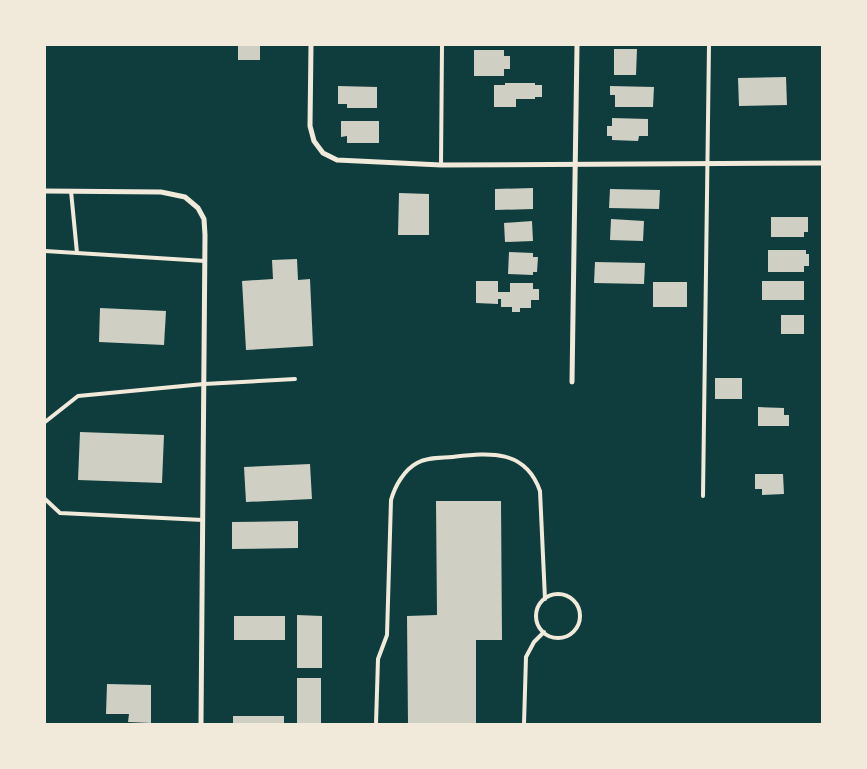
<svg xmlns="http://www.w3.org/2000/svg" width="867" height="769" font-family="Helvetica,sans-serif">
  <rect width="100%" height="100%" fill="#0f3d3e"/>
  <g fill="#cfcfc3">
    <path d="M 238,45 L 260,46 L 260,60 L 238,60 Z"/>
    <path d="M 614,49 L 637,49 L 636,75 L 614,75 Z"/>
    <path d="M 474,50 L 504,50 L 504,56 L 510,56 L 510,69 L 504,69 L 504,76 L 474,76 Z"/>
    <path d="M 786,77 L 787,105 L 739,106 L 738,78 Z"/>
    <path d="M 505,83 L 535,83 L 535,85 L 542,85 L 542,97 L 535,97 L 535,99 L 516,99 L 516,107 L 494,107 L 494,85 L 505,85 Z"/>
    <path d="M 338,86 L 377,87 L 377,108 L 347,108 L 347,104 L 338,104 Z"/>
    <path d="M 610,86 L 654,87 L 653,107 L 615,107 L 615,95 L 610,95 Z"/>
    <path d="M 612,118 L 648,119 L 648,136 L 639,136 L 638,141 L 612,140 L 612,136 L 607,136 L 607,126 L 612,126 Z"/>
    <path d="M 341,121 L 379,121 L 379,143 L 347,143 L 347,136 L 341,137 Z"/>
    <path d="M 533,188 L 533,209 L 495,210 L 495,189 Z"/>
    <path d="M 610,189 L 660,190 L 659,209 L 609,208 Z"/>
    <path d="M 399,193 L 429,194 L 429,235 L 398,235 Z"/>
    <path d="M 771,217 L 808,217 L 808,232 L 804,232 L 804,237 L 771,237 Z"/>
    <path d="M 611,219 L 644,221 L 643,241 L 610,240 Z"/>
    <path d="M 532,221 L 533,241 L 505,242 L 504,223 Z"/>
    <path d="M 768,250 L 806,250 L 806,254 L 809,254 L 809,266 L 804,266 L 804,272 L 768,272 Z"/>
    <path d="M 509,252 L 533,253 L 533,257 L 538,257 L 537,272 L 533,272 L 533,275 L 508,274 Z"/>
    <path d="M 297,259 L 298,280 L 310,279 L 313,346 L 246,350 L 242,281 L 273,279 L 272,260 Z"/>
    <path d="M 595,262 L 645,263 L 644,284 L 594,283 Z"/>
    <path d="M 476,281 L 498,281 L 498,292 L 510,292 L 510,283 L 533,283 L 533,289 L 539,289 L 539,300 L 531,300 L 531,308 L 520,308 L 520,312 L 512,312 L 512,307 L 501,307 L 501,299 L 498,299 L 498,304 L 476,303 Z"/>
    <rect x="762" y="281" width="42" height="19"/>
    <rect x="653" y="282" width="34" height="25"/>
    <path d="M 100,308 L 166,311 L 164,345 L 99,342 Z"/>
    <rect x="781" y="315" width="23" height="19"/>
    <rect x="715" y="378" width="27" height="21"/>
    <path d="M 758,407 L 784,408 L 784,415 L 789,415 L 789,426 L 758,426 Z"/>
    <path d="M 80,432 L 164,435 L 162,483 L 78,480 Z"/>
    <path d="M 310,464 L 312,499 L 246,502 L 244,467 Z"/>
    <path d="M 755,474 L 783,474 L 784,494 L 762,495 L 762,489 L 755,489 Z"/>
    <path d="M 436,501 L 501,501 L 502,640 L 476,640 L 476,724 L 408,724 L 407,616 L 437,615 Z"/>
    <path d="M 298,521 L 298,548 L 232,549 L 232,522 Z"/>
    <path d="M 297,615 L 322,616 L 322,668 L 297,668 Z"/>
    <rect x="234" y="616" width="51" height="24"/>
    <rect x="297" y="678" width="24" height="46"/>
    <path d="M 107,684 L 151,685 L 151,723 L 128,722 L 129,714 L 106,714 Z"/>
    <rect x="233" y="716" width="51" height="8"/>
  </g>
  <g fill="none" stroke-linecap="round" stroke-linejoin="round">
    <g stroke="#f1e9da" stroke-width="4">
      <path d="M 441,165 L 442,45"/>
      <path d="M 71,191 L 77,253"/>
      <path d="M 45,251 L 205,261"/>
      <path d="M 45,422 L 78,396 L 204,384 L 295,379"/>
      <path d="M 703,496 L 709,45"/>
      <path d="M 45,499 L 60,513 L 203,520"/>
      <circle cx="558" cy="616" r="22"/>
      <path d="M 376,724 L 378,659 L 387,635 L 391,500 C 395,486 404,470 417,463 C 427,457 441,458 452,457 C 488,453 525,448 540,491 L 545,599"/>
      <path d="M 524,724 L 526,657 L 534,642 L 544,632"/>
    </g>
    <g stroke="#f1e9da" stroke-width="5">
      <path d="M 311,45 L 310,126 L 314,141 L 323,153 L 337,160 L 441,165 L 822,163"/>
      <path d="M 45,191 L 161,192 L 185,197 L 198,208 L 204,219 L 205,235 L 201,724"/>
      <path d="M 572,382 L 577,45"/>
    </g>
  </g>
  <rect width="867" height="769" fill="none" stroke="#f1e9da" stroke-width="92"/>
</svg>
